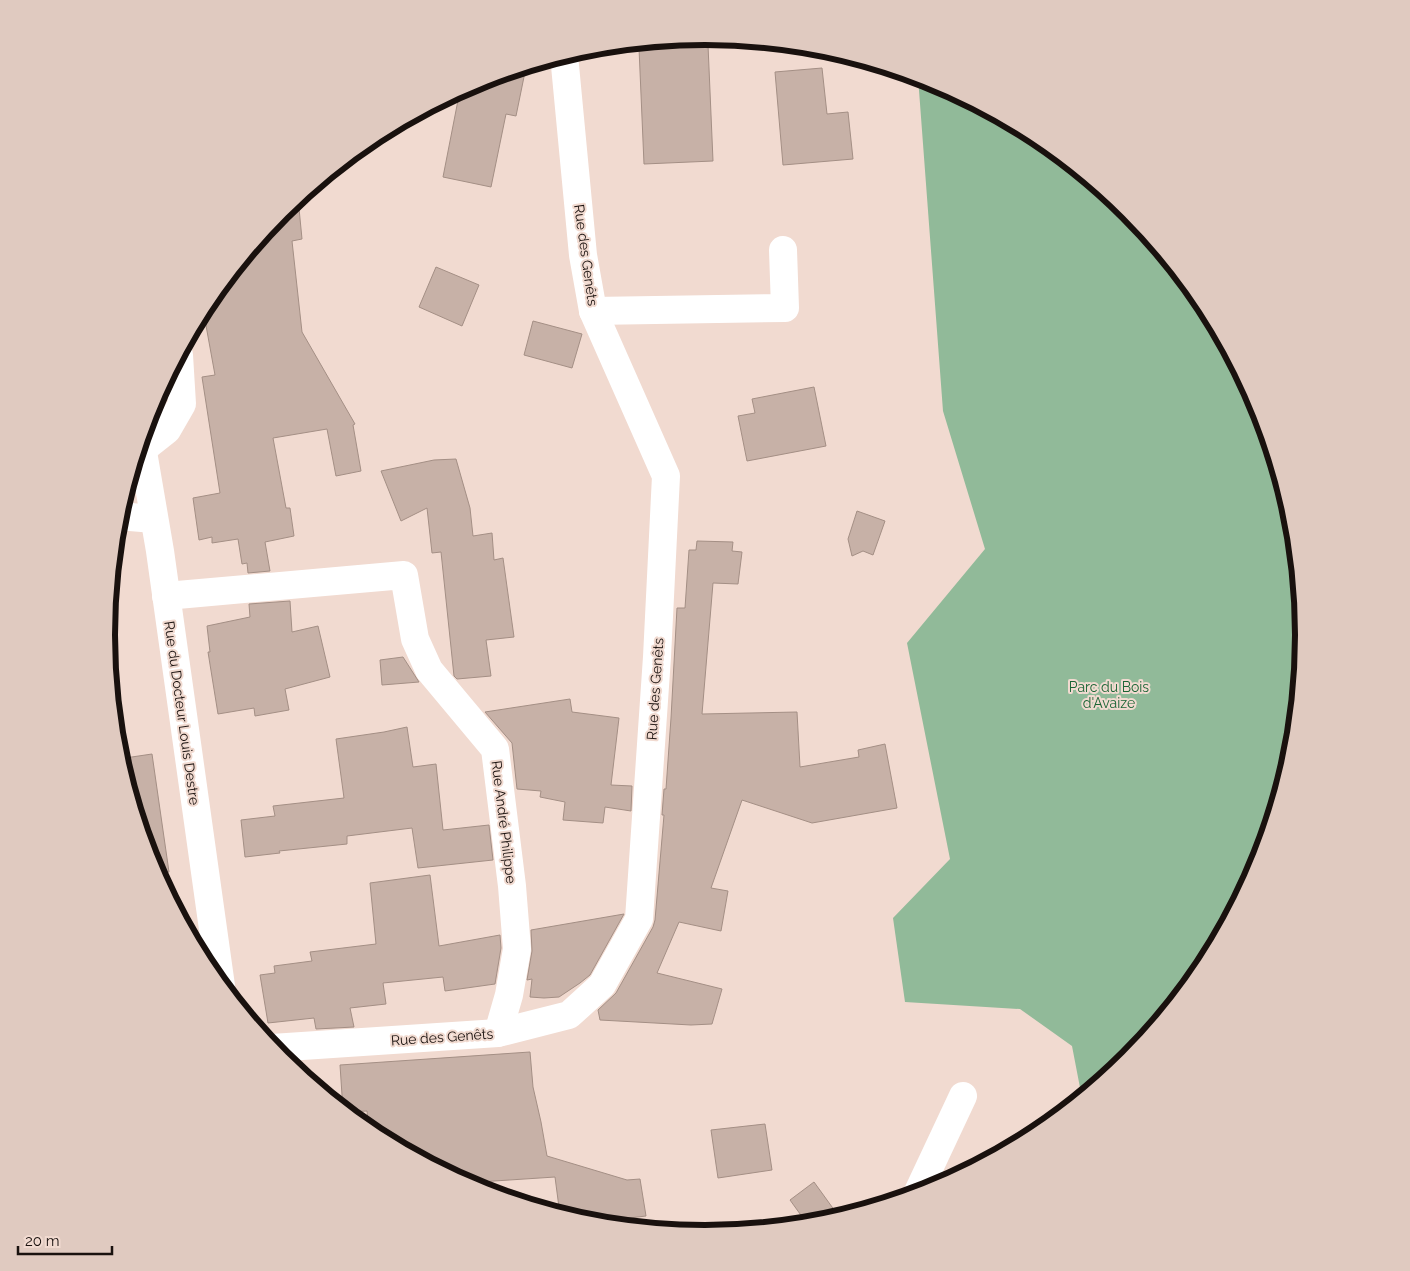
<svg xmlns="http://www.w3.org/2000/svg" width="1410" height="1271" font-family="Raleway,sans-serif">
  <rect width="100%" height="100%" fill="#f1dad0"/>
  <path fill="#91ba99" d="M 918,77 L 935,82 L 1038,137 L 1129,212 L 1203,303 L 1259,406 L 1293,519 L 1304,636 L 1293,753 L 1259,865 L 1203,969 L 1129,1059 L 1082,1098 L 1072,1046 L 1020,1009 L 905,1002 L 893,918 L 950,859 L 907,643 L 985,549 L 943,411 Z"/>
  <g fill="#c7b1a7" stroke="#a48f85">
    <path d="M 708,45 L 713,161 L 644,164 L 639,48 Z"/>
    <path d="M 526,67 L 516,116 L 506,114 L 491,187 L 443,177 L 460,90 L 476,82 Z"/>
    <path d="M 822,68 L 827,114 L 848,112 L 853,159 L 783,165 L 775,72 Z"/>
    <path d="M 298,198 L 302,239 L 292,241 L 302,332 L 355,424 L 353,425 L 361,471 L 336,476 L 327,429 L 273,438 L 286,508 L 290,508 L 294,536 L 265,542 L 270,571 L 248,573 L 247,563 L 242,564 L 238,539 L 212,543 L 212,537 L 199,540 L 193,498 L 220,493 L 202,377 L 215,375 L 203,309 L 207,302 L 281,212 Z"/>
    <path d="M 436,267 L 479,285 L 462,326 L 419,307 Z"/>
    <path d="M 533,321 L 582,334 L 572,368 L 524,355 Z"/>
    <path d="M 814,387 L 826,446 L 747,461 L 738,416 L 755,413 L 752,399 Z"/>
    <path d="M 456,459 L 470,508 L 473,536 L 492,533 L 494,560 L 503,558 L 514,637 L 486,640 L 491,676 L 457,679 L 454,676 L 441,552 L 432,553 L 427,508 L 401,521 L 381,471 L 434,460 Z"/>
    <path d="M 857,511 L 885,521 L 873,555 L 863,551 L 852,556 L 848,539 Z"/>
    <path d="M 697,541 L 733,542 L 732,551 L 742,552 L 738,584 L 713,583 L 702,714 L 797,712 L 800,767 L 859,757 L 858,750 L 885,744 L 897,808 L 812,823 L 742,800 L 711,888 L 728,891 L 721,931 L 679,922 L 657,973 L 722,989 L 712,1024 L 691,1025 L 600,1020 L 598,1010 L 616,993 L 653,927 L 655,920 L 664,815 L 662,815 L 664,789 L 666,789 L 671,718 L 677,608 L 685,608 L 689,550 L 696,550 Z"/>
    <path d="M 290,601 L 292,632 L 318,626 L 330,677 L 285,689 L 289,710 L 255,716 L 254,708 L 218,714 L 208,652 L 210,652 L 207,626 L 250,617 L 249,604 Z"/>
    <path d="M 403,657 L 419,682 L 382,685 L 380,660 Z"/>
    <path d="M 570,699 L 572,712 L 619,718 L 611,785 L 632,786 L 631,811 L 605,807 L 603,823 L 563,820 L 565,802 L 540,797 L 541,791 L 517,789 L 512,743 L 485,712 Z"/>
    <path d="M 407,727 L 413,767 L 436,764 L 443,830 L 489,825 L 493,860 L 418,868 L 412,828 L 347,836 L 347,844 L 279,851 L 280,853 L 245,857 L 241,820 L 275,816 L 273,806 L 344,798 L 336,739 L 384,732 Z"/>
    <path d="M 152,754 L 169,872 L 156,874 L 151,865 L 130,796 L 125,758 Z"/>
    <path d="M 430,875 L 439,946 L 500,935 L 501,948 L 495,984 L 445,991 L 443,977 L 383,983 L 386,1004 L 350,1008 L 354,1027 L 316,1029 L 314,1018 L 268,1023 L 260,975 L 275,973 L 274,966 L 312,961 L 310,952 L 376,944 L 370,883 Z"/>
    <path d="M 624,914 L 590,975 L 580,983 L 559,997 L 544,998 L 530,997 L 532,979 L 527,980 L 532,951 L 531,930 Z"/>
    <path d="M 530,1052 L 533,1087 L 541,1122 L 547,1156 L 627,1180 L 640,1179 L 646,1216 L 588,1223 L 560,1215 L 555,1177 L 464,1183 L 372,1134 L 369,1131 L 367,1111 L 346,1112 L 343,1110 L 340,1065 Z"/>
    <path d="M 765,1124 L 772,1170 L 718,1178 L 711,1130 Z"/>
    <path d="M 814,1182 L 840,1218 L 822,1223 L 808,1225 L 790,1200 Z"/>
  </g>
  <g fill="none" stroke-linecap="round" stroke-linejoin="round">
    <g stroke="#fff" stroke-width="28">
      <path d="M 593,311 L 785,308 L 783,250"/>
      <path d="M 141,440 L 160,551 L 221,986"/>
      <path d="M 143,449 L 167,430 L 182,404 L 179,355"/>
      <path d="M 118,516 L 154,519"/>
      <path d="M 166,596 L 404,575 L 415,639 L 429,670 L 495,749 L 512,886 L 517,949 L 509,995 L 498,1033"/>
      <path d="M 272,1048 L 498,1033 L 569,1015 L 602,985 L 639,919 L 657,657 L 666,476 L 593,311 L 583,255 L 564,55"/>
      <path d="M 917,1194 L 963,1096"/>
    </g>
  </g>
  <g text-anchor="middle" stroke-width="4" stroke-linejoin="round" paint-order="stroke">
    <g font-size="14" fill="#19110e" stroke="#f1dad0">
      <text transform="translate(586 255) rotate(82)" y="5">Rue des Genêts</text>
      <text transform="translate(655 689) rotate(-86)" y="5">Rue des Genêts</text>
      <text transform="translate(182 713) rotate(82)" y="5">Rue du Docteur Louis Destre</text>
      <text transform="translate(504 822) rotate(83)" y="5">Rue André Philippe</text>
      <text transform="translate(442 1037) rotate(-4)" y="5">Rue des Genêts</text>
    </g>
    <g font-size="14" fill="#1b6535" stroke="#f1dad0">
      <text x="1109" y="692">Parc du Bois<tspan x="1109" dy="16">d'Avaize</tspan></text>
    </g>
  </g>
  <path d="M0 0H1410V1271H0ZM115 635a590 590 0 1 1 1180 0a590 590 0 1 1-1180 0Z" fill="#e0cac0" fill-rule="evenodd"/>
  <path fill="none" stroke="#19110e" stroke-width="6" d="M115 635a590 590 0 1 1 1180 0a590 590 0 1 1-1180 0Z"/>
  <path d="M18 1246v8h94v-8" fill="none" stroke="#19110e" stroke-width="2.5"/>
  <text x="25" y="1246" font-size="15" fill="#19110e" stroke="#f1dad0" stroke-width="4" paint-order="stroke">20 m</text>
</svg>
